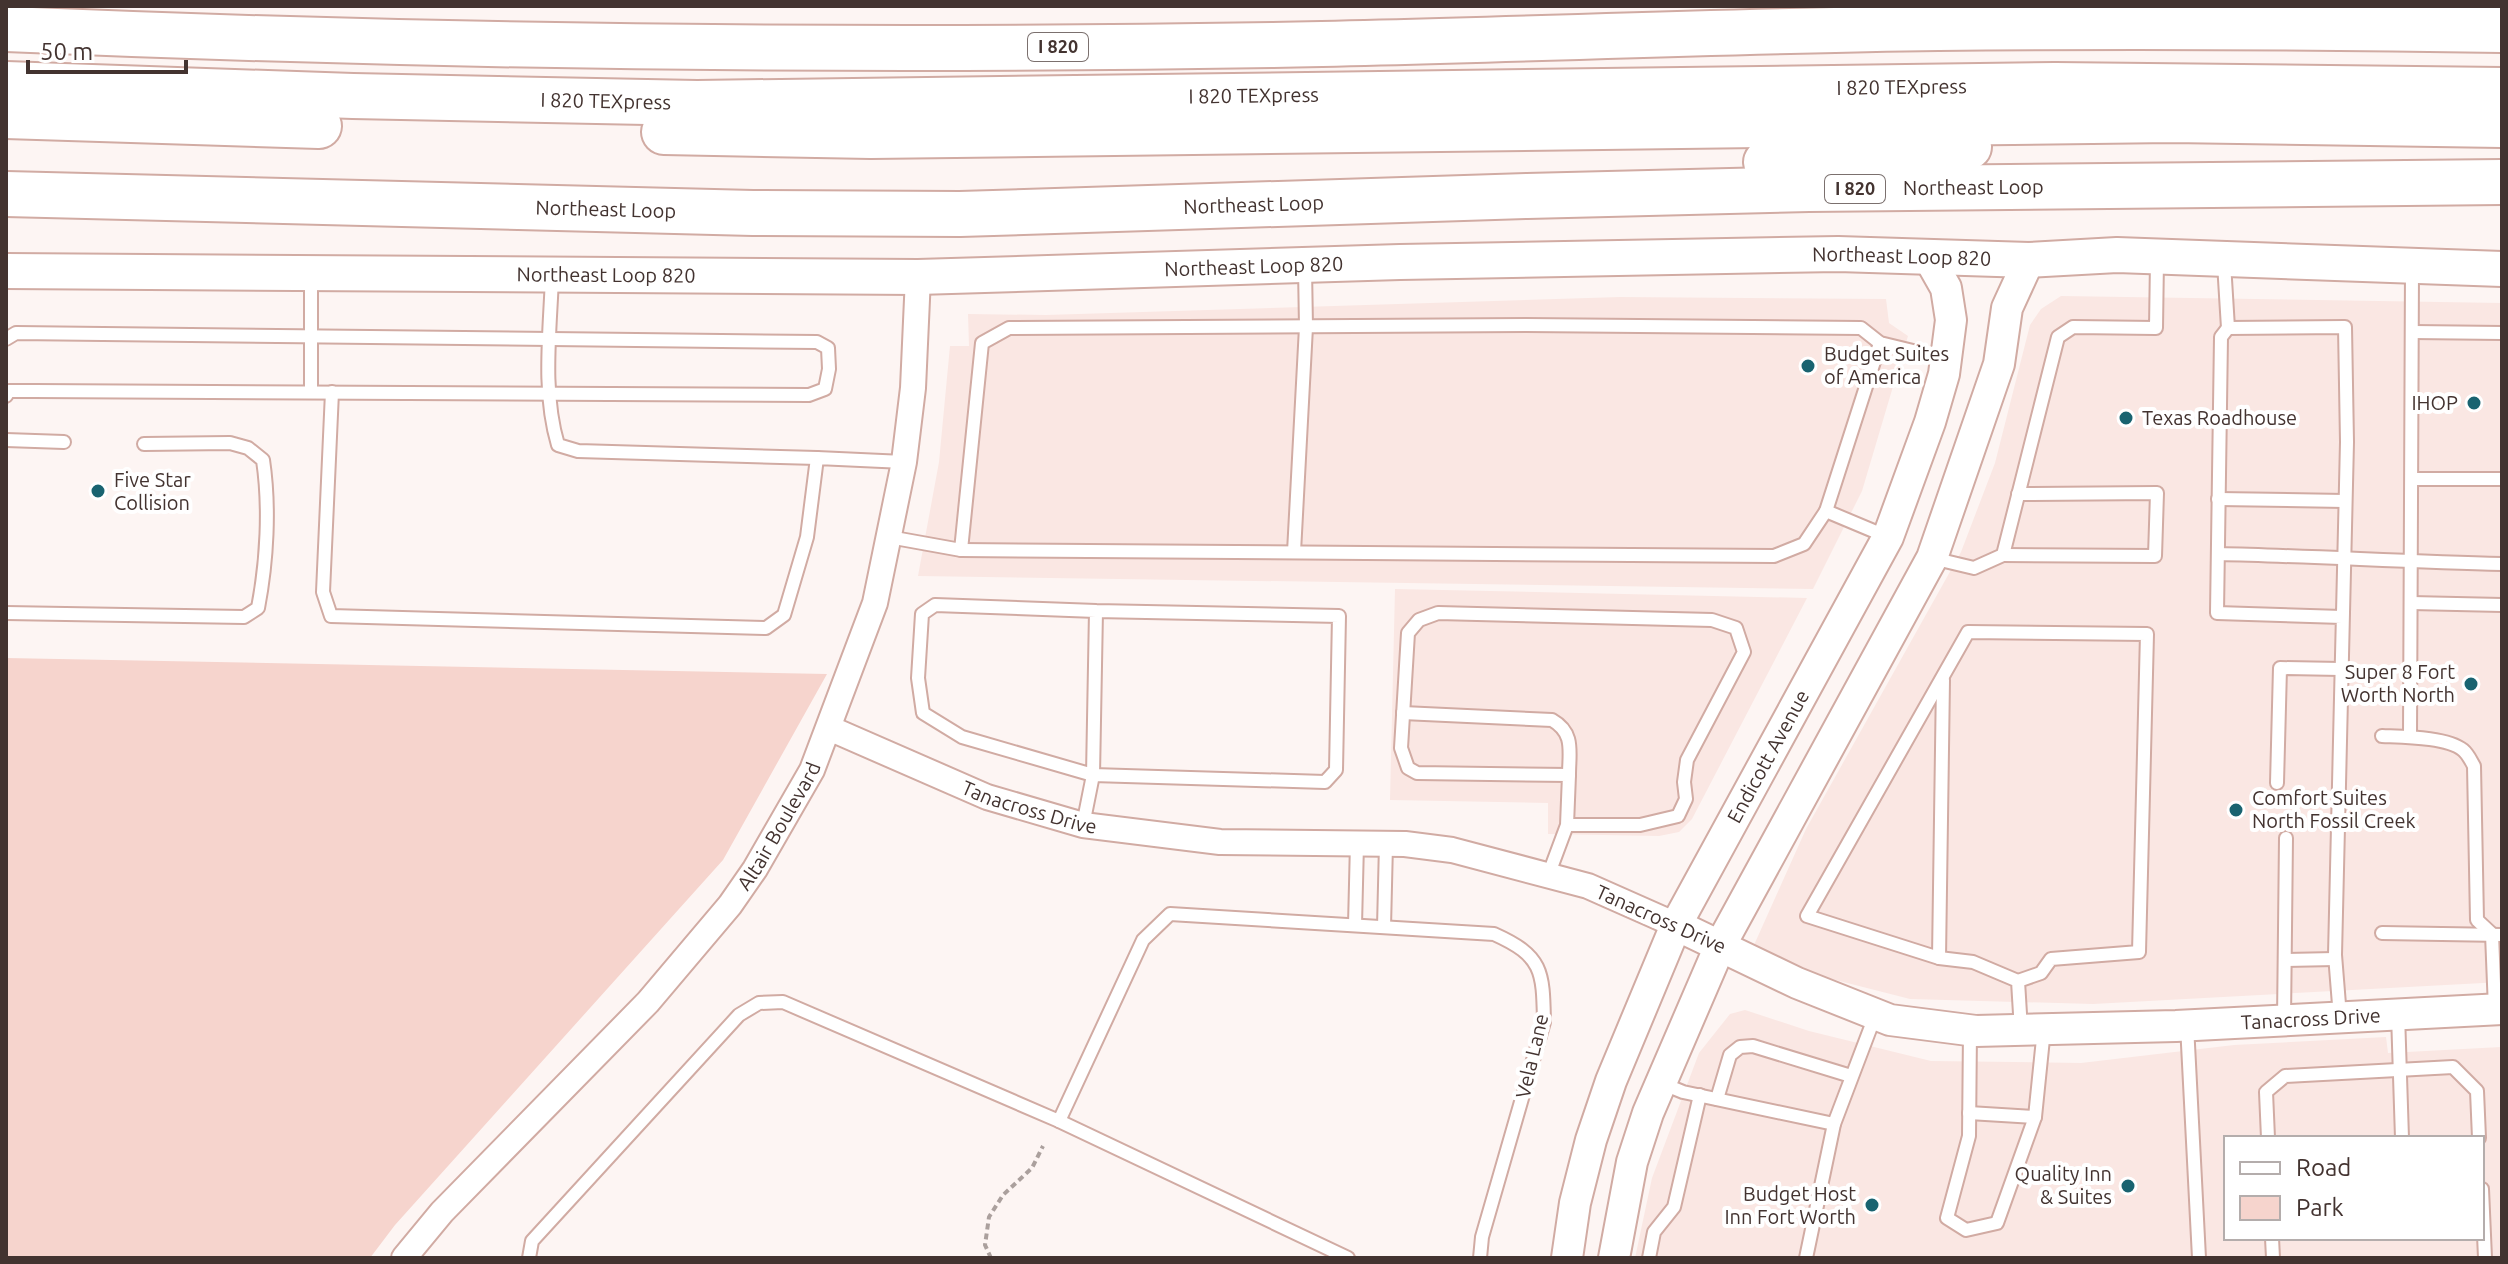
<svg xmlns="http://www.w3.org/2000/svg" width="2508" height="1264" font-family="Ubuntu,sans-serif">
  <rect width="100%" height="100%" fill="#fdf5f3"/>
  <g fill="#fae7e3" fill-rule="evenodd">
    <path d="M 2061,296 L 2502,303 L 2502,982 L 2093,1004 L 1910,999 L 1812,974 L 1754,945 L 1806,829 L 1961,552 L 1995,463 L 2030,325 L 2041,309 Z"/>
    <path d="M 1620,297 L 1886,299 L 1889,323 L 1908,336 L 1862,491 L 1813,589 L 918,576 L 939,462 L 950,346 L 969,346 L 968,314 L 1046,315 Z"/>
    <path d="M 1395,589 L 1807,598 L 1692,819 L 1679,832 L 1659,836 L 1548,834 L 1548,803 L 1390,800 Z"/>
    <path d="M 1745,1010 L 1809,1031 L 1931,1061 L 2081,1063 L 2234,1045 L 2386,1037 L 2388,1053 L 2501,1047 L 2502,1258 L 1635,1258 L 1652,1178 L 1699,1053 L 1730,1014 ZM 2226,1138 L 2482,1138 L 2482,1238 L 2226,1238 Z"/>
  </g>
  <path fill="#f6d4cd" d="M 6,658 L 827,674 L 723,860 L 395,1225 L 370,1258 L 6,1258 Z"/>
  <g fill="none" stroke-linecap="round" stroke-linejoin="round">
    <g stroke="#d1aba3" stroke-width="16">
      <g id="service">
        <path d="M 2224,263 L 2228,328"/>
        <path d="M 552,277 C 550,332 542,392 558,445 L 578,451 L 817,458"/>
        <path d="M 2413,332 L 2502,333"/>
        <path d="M 6,339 L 16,333 L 817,342 L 828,348 L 829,369 L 825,389 L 809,395 L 34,391 L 9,391 L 6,396"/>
        <path d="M 311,392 L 311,274"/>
        <path d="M 332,392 L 323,592 L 331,616 L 766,628 L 784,615 L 807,537 L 817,458 L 904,462"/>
        <path d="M 6,440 L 64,442"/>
        <path d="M 2412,479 L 2502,479"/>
        <path d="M 2218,499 L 2345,501"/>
        <path d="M 1826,511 L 1880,343"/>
        <path d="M 889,537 L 961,550 L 982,343 L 1009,328 L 1526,325 L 1861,328 L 1880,343 L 1946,359"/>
        <path d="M 961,550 L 1774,556 L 1804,544 L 1826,511 L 1888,537"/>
        <path d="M 1294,552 L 1306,327 L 1305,268"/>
        <path d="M 2218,554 C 2313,556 2407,562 2502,564"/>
        <path d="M 2003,555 L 2155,556 L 2157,493 L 2018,494"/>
        <path d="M 1932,558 L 1974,568 L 2003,555 L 2058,337 L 2073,327 L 2156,328 L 2157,260"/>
        <path d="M 2411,603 L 2502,605"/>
        <path d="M 6,613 L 244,617 L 258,608 C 267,561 270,507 263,460 L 248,448 L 230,443 L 144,444"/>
        <path d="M 1403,713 L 1552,720 C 1575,733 1569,752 1569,775"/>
        <path d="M 2382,736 C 2403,737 2447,737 2463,750 C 2468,754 2471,761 2474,766 L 2477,920 L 2492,934 L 2495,1009"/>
        <path d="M 2410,737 L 2412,268"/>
        <path d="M 2277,783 L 2280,668 L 2341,669"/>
        <path d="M 1083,825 L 1093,775 L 1096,611 L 1339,616 L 1336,770 L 1325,782 L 1093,775 L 962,737 L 923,713 L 918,678 L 922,614 L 935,605 L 1096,611"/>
        <path d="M 1548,876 L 1567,825 L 1569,775 L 1417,773 L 1408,768 L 1401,748 L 1408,633 L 1419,620 L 1438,613 L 1712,620 L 1736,628 L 1744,652 L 1687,760 L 1684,782 L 1686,799 L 1678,816 L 1640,825 L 1567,825"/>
        <path d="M 1355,925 L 1357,843"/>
        <path d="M 1384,927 L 1386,844"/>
        <path d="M 2382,933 L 2502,935"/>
        <path d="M 1939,958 L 1943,680"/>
        <path d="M 2285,960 L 2335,959"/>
        <path d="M 2018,981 L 2041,973 L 2051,959 L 2139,952 L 2147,634 L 1968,632 L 1807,916 L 1939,958 L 1973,962 L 2018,981 L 2021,1030"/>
        <path d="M 2398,1014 L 2402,1138"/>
        <path d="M 2340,1017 L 2335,955 L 2347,442 L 2345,327 L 2228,328 L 2221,337 L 2217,613 L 2342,617"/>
        <path d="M 2284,1020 L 2286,838"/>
        <path d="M 2187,1025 L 2199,1258"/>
        <path d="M 1970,1031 L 1969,1136 L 1947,1218 L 1966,1230 L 1997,1223 L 2035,1117 L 2044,1029"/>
        <path d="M 1661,1083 L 1683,1092 L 1834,1124"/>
        <path d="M 1717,1099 L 1730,1055 L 1740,1047 L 1753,1046 L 1851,1076"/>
        <path d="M 1969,1113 L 2035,1117"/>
        <path d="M 1059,1121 L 1143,940 L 1170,914 L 1494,934 C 1543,956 1543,971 1544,1022 L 1482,1237 L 1480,1258"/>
        <path d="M 2268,1138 L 2266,1092 L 2285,1076 L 2453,1067 L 2477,1091 L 2479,1138"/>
        <path d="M 2482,1189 L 2485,1258"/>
        <path d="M 2272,1238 L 2273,1258"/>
        <path d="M 529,1258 L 532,1241 L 739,1015 L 759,1003 L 783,1002 L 1059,1121 L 1348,1258"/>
        <path d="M 1649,1258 L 1654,1232 L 1674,1207 L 1700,1095"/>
        <path d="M 1806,1258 L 1834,1124 L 1875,1016"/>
      </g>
    </g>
    <g stroke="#d1aba3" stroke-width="28">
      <g id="minor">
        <path id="s1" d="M 829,728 L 987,797 L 1083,825 L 1220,842 L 1405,844 L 1452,850 L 1588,886 L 1676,925"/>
        <path id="s2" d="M 404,1258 L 442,1212 L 648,1002 L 730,905 L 755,869 L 812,770 L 875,603 L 904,462 L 913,388 L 918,277"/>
      </g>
    </g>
    <g stroke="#d1aba3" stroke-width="34">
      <g id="tertiary">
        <path id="s3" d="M 1676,925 L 1797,983 L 1890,1020 L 1976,1031 L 2176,1026 L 2502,1009"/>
        <path id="s4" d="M 1567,1258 L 1575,1203 L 1591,1140 L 1611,1081 L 1676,925 L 1888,537 L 1930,422 L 1944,374 L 1951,320 L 1946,288 L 1929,258"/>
        <path d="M 1614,1258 L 1632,1162 L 1648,1113 L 1720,946 L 1932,558 L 1999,364 L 2007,308 L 2029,260"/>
      </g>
    </g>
    <g stroke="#d1aba3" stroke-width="38">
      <g id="secondary">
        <path id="s5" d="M 6,271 L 918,277 L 1400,262 L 1838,254 L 2029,260 L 2117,255 L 2502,269"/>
      </g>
    </g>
    <g stroke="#d1aba3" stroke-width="48">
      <g id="motorway">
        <path d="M 6,29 C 428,47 851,52 1273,45 C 1494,41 1716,31 1938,28 C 2126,26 2314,27 2502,30"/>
        <path id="s6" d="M 6,84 L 353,96 L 697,103 L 2055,85 L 2502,90"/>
        <path d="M 6,116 L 319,126"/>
        <path d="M 664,132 L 871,136 L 2172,120 L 2502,125"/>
        <path d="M 1766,162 L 1969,147"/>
        <path id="s7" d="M 6,194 L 753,213 L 960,214 L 1527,196 L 1809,189 L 2502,182"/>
      </g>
    </g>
    <path stroke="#aba09d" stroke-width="4" stroke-dasharray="6 4" stroke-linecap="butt" d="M 991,1258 L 985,1245 L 989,1217 L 1003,1195 L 1032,1168 L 1043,1146"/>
    <use href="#service" stroke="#fff" stroke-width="12"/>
    <use href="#minor" stroke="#fff" stroke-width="24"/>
    <use href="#tertiary" stroke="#fff" stroke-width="30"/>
    <use href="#secondary" stroke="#fff" stroke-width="34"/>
    <use href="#motorway" stroke="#fff" stroke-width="44"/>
  </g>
  <g fill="#196370" stroke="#fff" stroke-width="3">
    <circle cx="1808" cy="366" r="8"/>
    <circle cx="2474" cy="403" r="8"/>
    <circle cx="2126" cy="418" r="8"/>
    <circle cx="98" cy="491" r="8"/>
    <circle cx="2471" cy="684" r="8"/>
    <circle cx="2236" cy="810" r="8"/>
    <circle cx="2128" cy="1186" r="8"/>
    <circle cx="1872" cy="1205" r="8"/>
  </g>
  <g text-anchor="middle" stroke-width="8" stroke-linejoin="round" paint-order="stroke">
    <g fill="#fff" stroke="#7b706e" stroke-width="2">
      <rect x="1028" y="33" width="60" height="28" rx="6"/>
      <rect x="1825" y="175" width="60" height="28" rx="6"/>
    </g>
    <g font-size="18" font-weight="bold" fill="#433330">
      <text x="1058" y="53">I 820</text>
      <text x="1855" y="195">I 820</text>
    </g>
    <g font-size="20" fill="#433330" stroke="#fff">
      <text dy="7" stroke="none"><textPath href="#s6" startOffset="1896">I 820 TEXpress</textPath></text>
      <text dy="7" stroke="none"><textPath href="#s6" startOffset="1248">I 820 TEXpress</textPath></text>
      <text dy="7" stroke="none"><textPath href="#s6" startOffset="600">I 820 TEXpress</textPath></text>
      <text dy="7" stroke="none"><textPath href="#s7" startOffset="1968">Northeast Loop</textPath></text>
      <text dy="7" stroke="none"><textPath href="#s7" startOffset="1248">Northeast Loop</textPath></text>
      <text dy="7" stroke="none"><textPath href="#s7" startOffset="600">Northeast Loop</textPath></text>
      <text dy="7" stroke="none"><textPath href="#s5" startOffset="1896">Northeast Loop 820</textPath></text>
      <text dy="7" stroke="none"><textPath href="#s5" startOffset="1248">Northeast Loop 820</textPath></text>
      <text dy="7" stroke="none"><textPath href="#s5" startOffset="600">Northeast Loop 820</textPath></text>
      <text dy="7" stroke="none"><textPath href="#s4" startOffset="544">Endicott Avenue</textPath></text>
      <text dy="7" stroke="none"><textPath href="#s1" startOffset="216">Tanacross Drive</textPath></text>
      <text dy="7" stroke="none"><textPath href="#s2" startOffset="574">Altair Boulevard</textPath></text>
      <text transform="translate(1661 919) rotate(24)" y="7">Tanacross Drive</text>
      <text dy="7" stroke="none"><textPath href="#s3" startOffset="656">Tanacross Drive</textPath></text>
      <text transform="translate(1532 1056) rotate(-77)" y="7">Vela Lane</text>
    </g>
    <g font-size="20" fill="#433330" stroke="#fff" text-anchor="start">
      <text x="1824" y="361">Budget Suites<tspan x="1824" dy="23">of America</tspan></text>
      <text x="2458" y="410" text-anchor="end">IHOP</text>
      <text x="2142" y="425">Texas Roadhouse</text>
      <text x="114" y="487">Five Star<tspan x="114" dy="23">Collision</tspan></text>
      <text x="2455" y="679" text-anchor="end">Super 8 Fort<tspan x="2455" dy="23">Worth North</tspan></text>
      <text x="2252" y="805">Comfort Suites<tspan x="2252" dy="23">North Fossil Creek</tspan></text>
      <text x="2112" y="1181" text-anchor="end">Quality Inn<tspan x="2112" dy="23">&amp; Suites</tspan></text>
      <text x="1856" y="1201" text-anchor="end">Budget Host<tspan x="1856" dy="23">Inn Fort Worth</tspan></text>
    </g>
  </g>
  <rect width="2508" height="1264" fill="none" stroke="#433330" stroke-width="16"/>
  <rect x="2224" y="1136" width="260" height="104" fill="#ffffff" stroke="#b4adac" stroke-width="2"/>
  <rect x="2240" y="1162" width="40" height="12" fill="#ffffff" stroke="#b4adac" stroke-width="2"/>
  <text x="2296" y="1176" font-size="24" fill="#433330">Road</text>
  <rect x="2240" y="1196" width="40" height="24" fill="#f6d4cd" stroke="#b4adac" stroke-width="2"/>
  <text x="2296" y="1216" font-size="24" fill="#433330">Park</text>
  <path d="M28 60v12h158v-12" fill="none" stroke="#433330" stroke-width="4"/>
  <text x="40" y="60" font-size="24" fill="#433330" stroke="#ffffff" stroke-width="6" paint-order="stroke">50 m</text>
</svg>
